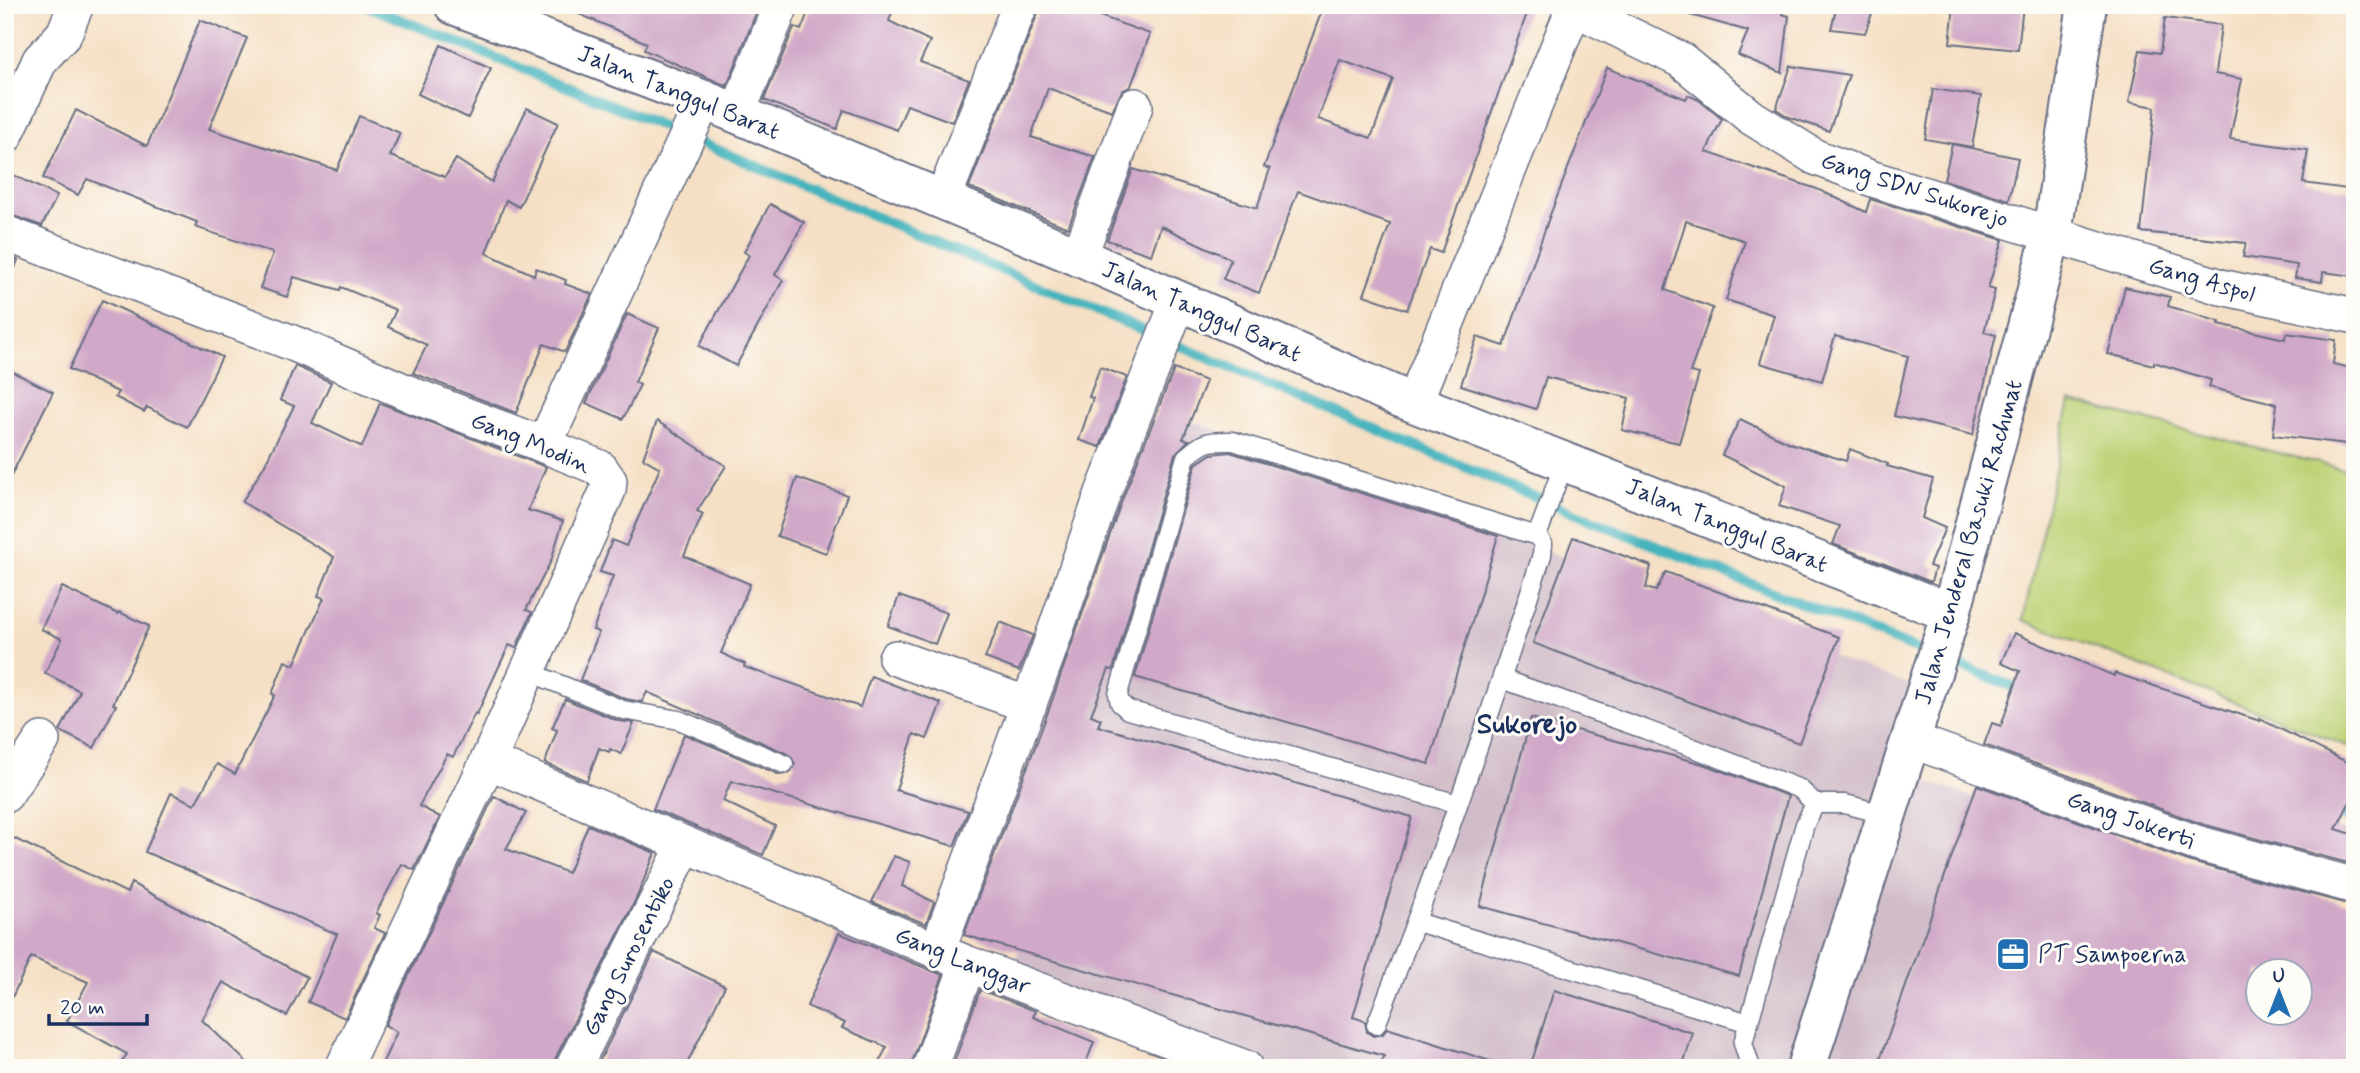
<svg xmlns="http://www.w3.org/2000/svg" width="2360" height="1073" font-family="Mynerve,sans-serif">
  <rect width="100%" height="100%" fill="#fdfcf7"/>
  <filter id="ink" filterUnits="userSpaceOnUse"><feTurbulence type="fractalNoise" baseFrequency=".0143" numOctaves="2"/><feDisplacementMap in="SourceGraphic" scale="14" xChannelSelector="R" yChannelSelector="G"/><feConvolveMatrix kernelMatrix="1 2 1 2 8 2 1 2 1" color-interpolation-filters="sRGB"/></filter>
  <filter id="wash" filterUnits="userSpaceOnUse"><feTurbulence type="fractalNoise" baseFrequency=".00686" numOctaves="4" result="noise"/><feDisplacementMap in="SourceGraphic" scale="28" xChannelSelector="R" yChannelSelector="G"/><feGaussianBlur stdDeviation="1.57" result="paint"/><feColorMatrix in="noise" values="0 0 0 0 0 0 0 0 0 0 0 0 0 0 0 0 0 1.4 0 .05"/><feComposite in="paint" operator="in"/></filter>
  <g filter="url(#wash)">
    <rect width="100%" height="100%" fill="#f5e0c5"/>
    <path fill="#d1bdc9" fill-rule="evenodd" d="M 1165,411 L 1910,685 L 1901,774 L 2355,919 L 2355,1068 L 1271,1068 L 1010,980 ZM 2258,972 L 2300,972 L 2300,1014 L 2258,1014 Z"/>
    <path fill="#bdd175" stroke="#6c806a" stroke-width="2" d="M 2070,401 L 2355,472 L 2355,749 L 2023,620 Z"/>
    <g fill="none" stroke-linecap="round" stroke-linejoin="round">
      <g stroke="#44b4bd" stroke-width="10">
        <path d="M 365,5 L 624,110 L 1573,513 L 1929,654"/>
        <path d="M 1943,659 L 2024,691"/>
        <path d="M 2331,811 L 2355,820"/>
      </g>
    </g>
    <g id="blocks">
      <g fill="#d0a9c8" fill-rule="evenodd">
        <path d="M 558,5 L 737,5 L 756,13 L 727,86 L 644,50 L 647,43 Z"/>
        <path d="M 811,5 L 895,5 L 889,21 L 930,41 L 920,62 L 969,80 L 952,122 L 907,105 L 897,130 L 844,110 L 837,129 L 764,100 L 794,27 L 801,30 Z"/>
        <path d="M 1041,5 L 1097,5 L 1094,14 L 1150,34 L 1131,86 L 1122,91 L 1112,111 L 1048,88 L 1031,137 L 1095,157 L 1068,228 L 969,187 Z"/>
        <path d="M 1324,5 L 1530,5 L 1441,253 L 1430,249 L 1407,310 L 1364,295 L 1390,224 L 1298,191 L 1259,293 L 1223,279 L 1231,259 L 1161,226 L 1151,255 L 1107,240 L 1133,169 L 1257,208 L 1270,169 L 1264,167 ZM 1340,60 L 1393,79 L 1371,138 L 1318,119 Z"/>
        <path d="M 1684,5 L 1784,5 L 1782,14 L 1789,16 L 1782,73 L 1738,55 L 1748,31 L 1683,13 Z"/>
        <path d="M 1837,5 L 1875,5 L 1865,33 L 1831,29 Z"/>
        <path d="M 1954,5 L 2023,5 L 2018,50 L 1950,43 Z"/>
        <path d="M 2165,18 L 2221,25 L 2215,74 L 2242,79 L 2230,139 L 2308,150 L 2303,183 L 2355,190 L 2355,276 L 2323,272 L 2322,282 L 2295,278 L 2297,265 L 2243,257 L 2246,243 L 2141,232 L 2155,107 L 2129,102 L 2140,50 L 2160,53 Z"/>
        <path d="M 200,20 L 247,38 L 209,129 L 337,170 L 359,116 L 400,133 L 390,156 L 445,177 L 456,159 L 492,182 L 527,108 L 558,123 L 519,207 L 506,200 L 486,253 L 534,275 L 536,268 L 566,280 L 565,284 L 592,294 L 565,352 L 544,344 L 516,413 L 413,373 L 427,345 L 388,327 L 396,310 L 341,287 L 340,290 L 294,277 L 287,297 L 260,288 L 273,253 L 195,227 L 197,222 L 87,179 L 78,195 L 43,178 L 76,110 L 147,146 Z"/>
        <path d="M 441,45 L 491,68 L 468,118 L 418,94 Z"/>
        <path d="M 1791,66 L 1849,75 L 1829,131 L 1789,117 L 1776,109 Z"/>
        <path d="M 1607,68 L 1686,99 L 1688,95 L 1699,100 L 1722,119 L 1706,152 L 1817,189 L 1866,212 L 1870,199 L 2003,240 L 1988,288 L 1995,290 L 1984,332 L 1996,335 L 1973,435 L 1894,416 L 1908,356 L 1835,336 L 1822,381 L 1760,363 L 1774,315 L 1726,300 L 1745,241 L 1686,221 L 1665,290 L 1713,308 L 1690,372 L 1699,374 L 1679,443 L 1622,430 L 1629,398 L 1546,377 L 1536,409 L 1461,385 L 1477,337 L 1504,346 L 1550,215 Z"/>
        <path d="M 1933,89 L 1981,96 L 1972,147 L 1925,139 Z"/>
        <path d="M 1952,144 L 2018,158 L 2009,200 L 1944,180 Z"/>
        <path d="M 5,171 L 57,196 L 42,226 L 5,213 Z"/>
        <path d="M 770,204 L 804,222 L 775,275 L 783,280 L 736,366 L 699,346 L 749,255 L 744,252 Z"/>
        <path d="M 5,255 L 18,260 L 6,290 L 5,290 Z"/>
        <path d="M 2125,287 L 2170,297 L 2168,306 L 2220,322 L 2219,324 L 2285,339 L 2286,333 L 2336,340 L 2333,364 L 2355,369 L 2355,445 L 2273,435 L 2277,404 L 2209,387 L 2211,380 L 2154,362 L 2154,365 L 2108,354 Z"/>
        <path d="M 102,300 L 222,357 L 187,427 L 147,407 L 144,412 L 115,397 L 118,392 L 69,369 Z"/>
        <path d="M 627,314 L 659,328 L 635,382 L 640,385 L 623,419 L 586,403 Z"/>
        <path d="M 295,366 L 331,382 L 312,423 L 362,447 L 380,403 L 546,467 L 528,510 L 563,521 L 551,561 L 526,610 L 532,612 L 516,648 L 509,645 L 477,714 L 475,713 L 453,757 L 447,754 L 419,806 L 440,817 L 414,870 L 402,864 L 376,913 L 380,915 L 374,928 L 385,933 L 345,1018 L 308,1002 L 337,934 L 145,852 L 171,793 L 195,804 L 217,764 L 235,774 L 275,695 L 272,694 L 285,661 L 294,665 L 324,598 L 318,596 L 334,557 L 242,502 L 264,466 L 294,406 L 280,400 Z"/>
        <path d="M 1100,367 L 1127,377 L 1100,447 L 1079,440 L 1093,398 L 1089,397 Z"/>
        <path d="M 5,368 L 53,392 L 5,488 Z"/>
        <path d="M 1174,369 L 1206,381 L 1183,439 L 1189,440 L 1175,454 L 1113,670 L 1109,669 L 1091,715 L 1101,719 L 1098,726 L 1412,817 L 1353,1017 L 1365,1021 L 1367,1032 L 1373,1036 L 1383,1034 L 1387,1028 L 1493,1062 L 1492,1068 L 1380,1068 L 1384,1056 L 964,935 L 1048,712 L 1122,500 Z"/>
        <path d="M 1740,419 L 1790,443 L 1846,461 L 1850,449 L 1888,464 L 1887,466 L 1933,479 L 1922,518 L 1945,528 L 1929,566 L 1935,568 L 1931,582 L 1833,544 L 1840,526 L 1779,506 L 1786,486 L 1722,455 Z"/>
        <path d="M 657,421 L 726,466 L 697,511 L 703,514 L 684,556 L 750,584 L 721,653 L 745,664 L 744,667 L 860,707 L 871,676 L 941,703 L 927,739 L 914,734 L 896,790 L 968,811 L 954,846 L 731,781 L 723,801 L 775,826 L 763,855 L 653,809 L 684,734 L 780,775 L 790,773 L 795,763 L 788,754 L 647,692 L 642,702 L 626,699 L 580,680 L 599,632 L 593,630 L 613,576 L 600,572 L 612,540 L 626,546 L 660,468 L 643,458 Z"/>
        <path d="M 1230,452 L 1498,536 L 1429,764 L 1135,677 L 1196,464 L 1211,454 Z"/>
        <path d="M 797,478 L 847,495 L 826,553 L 777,536 Z"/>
        <path d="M 1573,537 L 1651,566 L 1646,588 L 1656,591 L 1666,572 L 1839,637 L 1799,743 L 1533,643 Z"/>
        <path d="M 62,587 L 118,614 L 119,612 L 149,626 L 113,704 L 116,705 L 94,748 L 60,731 L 80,691 L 45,673 L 62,639 L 41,629 Z"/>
        <path d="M 899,596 L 947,613 L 935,644 L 888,626 Z"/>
        <path d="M 1000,622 L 1033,635 L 1019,671 L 985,658 Z"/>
        <path d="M 2014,633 L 2114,676 L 2115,673 L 2260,721 L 2260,719 L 2355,766 L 2355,792 L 2336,829 L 2355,835 L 2355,865 L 2202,824 L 1984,745 L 1992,723 L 2001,726 L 2020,671 L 2001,663 Z"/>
        <path d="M 565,699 L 619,721 L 634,723 L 621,754 L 610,749 L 609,752 L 599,748 L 587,781 L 545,763 L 557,730 L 552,728 Z"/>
        <path d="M 1531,718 L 1703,764 L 1788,796 L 1739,976 L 1480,906 Z"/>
        <path d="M 1977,785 L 2191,862 L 2355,906 L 2355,1068 L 1877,1068 ZM 2258,971 L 2300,971 L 2300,1013 L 2258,1013 Z"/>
        <path d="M 494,796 L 526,813 L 506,849 L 568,873 L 588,825 L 655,853 L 636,899 L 555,1059 L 553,1068 L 380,1068 L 397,1032 L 385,1025 Z"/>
        <path d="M 5,834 L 127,893 L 131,883 L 307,977 L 287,1016 L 223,982 L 202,1020 L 253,1068 L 118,1068 L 127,1054 L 67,1021 L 88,982 L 31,957 L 5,1012 Z"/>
        <path d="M 894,856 L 910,862 L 902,886 L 934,902 L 926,924 L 872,902 Z"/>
        <path d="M 839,933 L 943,975 L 910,1068 L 876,1068 L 887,1047 L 842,1028 L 845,1023 L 807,1006 Z"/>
        <path d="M 654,952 L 725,986 L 685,1068 L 596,1068 Z"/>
        <path d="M 980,990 L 1036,1011 L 1033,1017 L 1094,1042 L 1084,1068 L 952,1068 Z"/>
        <path d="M 1554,990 L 1693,1033 L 1682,1068 L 1530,1068 Z"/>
      </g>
    </g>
  </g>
  <g filter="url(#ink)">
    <use href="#blocks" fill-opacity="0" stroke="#676d82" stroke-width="2"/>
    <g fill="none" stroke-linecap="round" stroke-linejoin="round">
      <g stroke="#676d82" stroke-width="21">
        <g id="service">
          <path d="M 1537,536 L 1565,461"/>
          <path d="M 527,671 L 623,710 L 679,720 L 784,764"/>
          <path d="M 1502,679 L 1644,729 L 1800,789 L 1815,804"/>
          <path d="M 1417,922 L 1749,1023"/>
          <path d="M 1376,1025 C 1437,871 1491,713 1542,555 L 1543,544 L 1537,536 L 1233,441 C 1207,441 1206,440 1186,457 L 1118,694 L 1120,703 L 1128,710 L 1458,804"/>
          <path d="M 1751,1068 L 1743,1043 L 1805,824 L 1815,804 L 1845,804 L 1887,815"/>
        </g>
      </g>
      <g stroke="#676d82" stroke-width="38">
        <g id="minor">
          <path d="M 1568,5 L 1681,60 L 1751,117 L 1815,157 L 1873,179 L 2221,287 L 2355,316"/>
          <path d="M 737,114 L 781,5"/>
          <path d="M 5,136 L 40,60 L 64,34 L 76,5"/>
          <path d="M 943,199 L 1020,5"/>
          <path d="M 5,233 L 295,344 L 415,396 L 544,445 L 600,468 L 609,481 L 608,490 L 488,761 L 343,1068"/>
          <path d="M 1079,257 L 1135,106"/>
          <path d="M 1414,403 L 1574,8"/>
          <path d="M 544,445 L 704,100"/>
          <path d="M 896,658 L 1029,705"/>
          <path d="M 1911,740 L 2196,843 L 2355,886"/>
          <path d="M 488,761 L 968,964 L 1245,1068"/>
          <path d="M 5,795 L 42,740"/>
          <path d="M 937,951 L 1047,655 L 1103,493 L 1179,300"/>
          <path d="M 573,1068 L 685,845"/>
          <path d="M 930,1068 L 968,964"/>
        </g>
      </g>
      <g stroke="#676d82" stroke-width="42">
        <path id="tertiary" d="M 454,5 L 704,100 L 1079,257 L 1401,398 L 1951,613"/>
      </g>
      <g stroke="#676d82" stroke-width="42">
        <path id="primary" d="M 1806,1068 L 1951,613 L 2052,233 L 2087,5"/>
      </g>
      <use href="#service" stroke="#fff" stroke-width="18"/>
      <use href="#minor" stroke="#fff" stroke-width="35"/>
      <use href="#tertiary" stroke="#fff" stroke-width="38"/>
      <use href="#primary" stroke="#fff" stroke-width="38"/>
    </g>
  </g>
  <defs>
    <g id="office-square" transform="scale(1.75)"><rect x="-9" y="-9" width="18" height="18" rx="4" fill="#1f6fb2" stroke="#fdfcf7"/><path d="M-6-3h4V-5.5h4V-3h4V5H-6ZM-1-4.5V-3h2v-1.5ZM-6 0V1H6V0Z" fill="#fff"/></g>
  </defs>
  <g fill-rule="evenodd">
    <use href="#office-square" x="2013" y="954"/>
  </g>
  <g text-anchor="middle" stroke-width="6" stroke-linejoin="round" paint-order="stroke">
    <g font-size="24" fill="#1b2f5e" stroke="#fdfcf7">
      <text transform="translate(679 92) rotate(22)" y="8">Jalan Tanggul Barat</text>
      <text transform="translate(1915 189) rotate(18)" y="8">Gang SDN Sukorejo</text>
      <text transform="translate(2202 279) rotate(16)" y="8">Gang Aspol</text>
      <text transform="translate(1202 311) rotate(24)" y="8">Jalan Tanggul Barat</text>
      <text transform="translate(531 442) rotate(22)" y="8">Gang Modin</text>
      <text transform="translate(1727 525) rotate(22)" y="8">Jalan Tanggul Barat</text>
      <text transform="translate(1968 542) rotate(-74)" y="8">Jalan Jenderal Basuki Rachmat</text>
      <text transform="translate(2131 819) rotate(19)" y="8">Gang Jokerti</text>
      <text transform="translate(628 956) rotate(-63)" y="8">Gang Surosentiko</text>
      <text transform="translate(963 960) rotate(22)" y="8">Gang Langgar</text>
    </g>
    <g font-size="24" fill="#1b2f5e" stroke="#fdfcf7" text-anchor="start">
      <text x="2038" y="962">PT Sampoerna</text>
    </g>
    <g font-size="28" font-weight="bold" fill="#1b2f5e" stroke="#fdfcf7">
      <text x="1527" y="733">Sukorejo</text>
    </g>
  </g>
  <rect width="2360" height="1073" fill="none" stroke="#fdfcf7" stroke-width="28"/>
  <g transform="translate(2279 992)"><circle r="33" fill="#fdfcf7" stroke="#a3aaba" stroke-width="2"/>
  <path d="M0-5L12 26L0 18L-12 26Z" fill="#1f6fb2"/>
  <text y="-10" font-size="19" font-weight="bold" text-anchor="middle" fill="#1b2f5e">U</text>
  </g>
  <path d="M49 1014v10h98v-10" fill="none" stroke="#1b2f5e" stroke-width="3.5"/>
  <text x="60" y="1014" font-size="21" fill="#1b2f5e" stroke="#fdfcf7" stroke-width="5" paint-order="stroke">20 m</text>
</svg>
